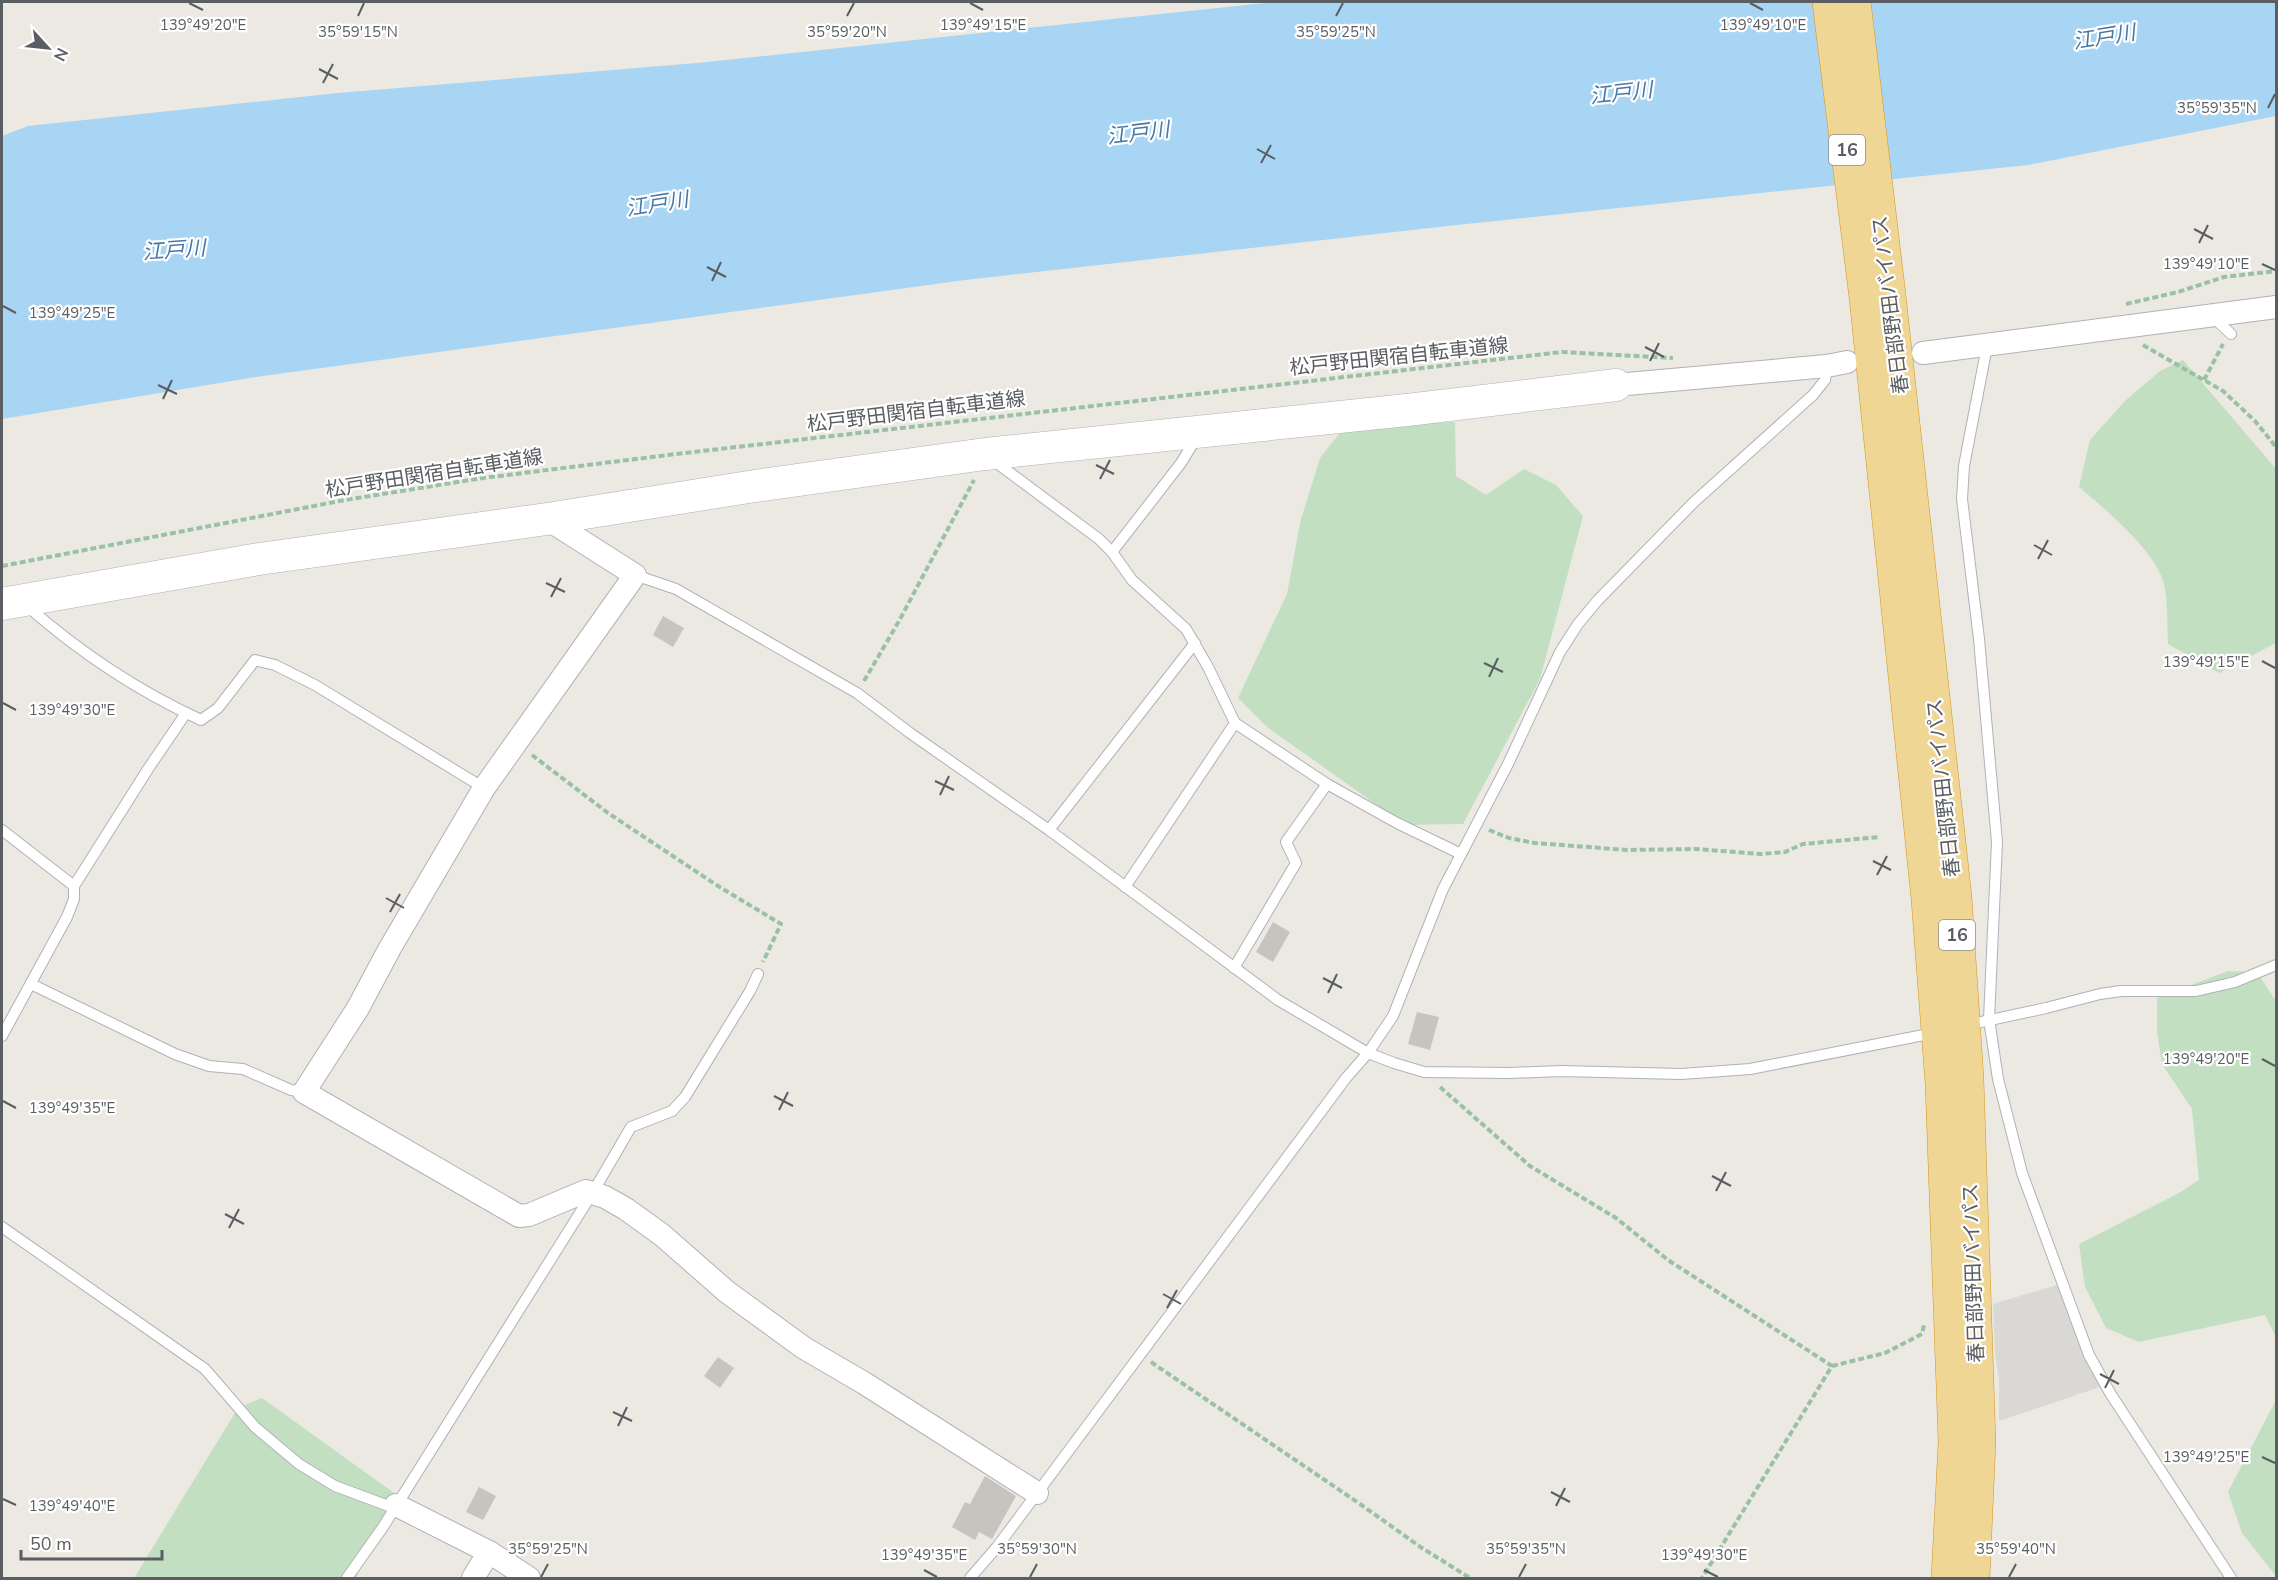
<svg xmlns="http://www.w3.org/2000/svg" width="2278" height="1580" font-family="'Nunito Sans','Noto Sans JP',sans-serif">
  <rect width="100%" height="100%" fill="#ebe9e2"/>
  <path fill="#dad8d4" d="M 2057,1285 L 2100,1387 L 1999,1421 L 1999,1379 L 1995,1354 L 1993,1304 Z"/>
  <g fill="#c2e0c1">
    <path d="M 2183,360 L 2276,469 L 2276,643 L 2219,673 L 2168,644 C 2167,625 2168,602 2164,584 C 2156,551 2104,508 2079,487 L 2090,440 L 2125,401 L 2160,371 Z"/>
    <path d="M 1455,422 L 1456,476 L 1486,495 L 1524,469 L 1556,485 L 1583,516 L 1540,679 L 1463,824 L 1405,825 L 1267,727 L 1238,698 L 1287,594 L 1300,523 L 1320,458 L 1347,424 Z"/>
    <path d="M 2228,971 L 2257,972 L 2276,1001 L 2276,1337 L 2265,1315 L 2139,1342 L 2106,1328 L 2085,1287 L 2079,1244 L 2179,1193 L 2199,1180 L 2192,1109 L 2162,1064 L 2157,1032 L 2157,998 Z"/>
    <path d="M 262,1398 L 394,1493 L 356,1578 L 134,1578 L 238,1408 Z"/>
    <path d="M 2276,1400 L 2276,1576 L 2242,1533 L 2228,1492 Z"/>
  </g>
  <path fill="#a9d5f4" d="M 1275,2 L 2276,2 L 2276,116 L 2028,165 L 1457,225 L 965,280 L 256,377 L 2,419 L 2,136 L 28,126 L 338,93 L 697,63 Z"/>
  <g fill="#c7c4bf">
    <path d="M 663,616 L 684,628 L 673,647 L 653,635 Z"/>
    <path d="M 1273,922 L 1290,932 L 1273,962 L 1256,952 Z"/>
    <path d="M 1417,1012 L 1439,1017 L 1430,1050 L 1408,1044 Z"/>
    <path d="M 718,1357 L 734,1368 L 720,1388 L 704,1376 Z"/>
    <path d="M 985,1476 L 1016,1496 L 992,1539 L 979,1532 L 975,1540 L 952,1527 L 965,1502 L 970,1504 Z"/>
    <path d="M 479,1487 L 496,1496 L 483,1520 L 466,1512 Z"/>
  </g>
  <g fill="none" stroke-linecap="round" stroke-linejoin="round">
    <g stroke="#afb2b6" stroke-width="12">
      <g id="lane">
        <path d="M 2212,316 L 2231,334"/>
        <path d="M 1987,346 L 1964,466 L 1962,499 L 1979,639 L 1997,842 L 1989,1019 L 1998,1079 L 2022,1173 L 2089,1355 L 2110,1393 L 2231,1578"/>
        <path d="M 994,461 L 1099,539 L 1112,552 L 1132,580 L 1186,629 L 1208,667 L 1235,723 L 1327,784 L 1397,823 L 1461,854"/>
        <path d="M 1112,552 L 1181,463 L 1197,437"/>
        <path d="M 635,575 L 676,589 L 857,693 L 910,733 L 1049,830 L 1278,1000 L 1368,1053 L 1394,1063 L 1424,1072 L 1509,1073 L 1562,1071 L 1681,1074 L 1750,1069 L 1934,1033"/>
        <path d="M 26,605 C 78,651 138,691 201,720 L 218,708 L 255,660 L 275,665 L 315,685 L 484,788"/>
        <path d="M 2,830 L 74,886"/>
        <path d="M 1049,830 L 1195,643"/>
        <path d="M 1125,887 L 1235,723"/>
        <path d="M 1234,968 L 1296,863 L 1286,842 L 1327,784"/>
        <path d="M 31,984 L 175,1054 L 209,1066 L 243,1069 L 291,1090 L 304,1092"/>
        <path d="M 1967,1025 L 2046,1008 L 2100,994 L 2121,991 L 2196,991 L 2235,982 L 2276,965"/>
        <path d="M 2,1036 L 67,917 L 74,899 L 74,886 L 148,769 L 186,713"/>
        <path d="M 2,1227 L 205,1369 L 255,1427 L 299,1464 L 335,1486 L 394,1508"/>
        <path d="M 347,1578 L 383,1527 L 593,1192 L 631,1127 L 672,1111 L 685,1097 L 750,991 L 758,974"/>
        <path d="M 970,1578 L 997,1547 L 1346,1078 L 1368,1053 L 1393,1016 L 1443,889 L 1508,764 L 1560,652 L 1578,624 L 1598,600 L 1694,502 L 1813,395 L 1825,380 L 1827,366"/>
      </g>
    </g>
    <g stroke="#afb2b6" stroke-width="24">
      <g id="street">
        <path d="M 1923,353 L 2276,307"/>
        <path d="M 1616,385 L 1827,366 L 1847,362"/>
        <path d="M 547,519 L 635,575 L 484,788 L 390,948 L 358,1008 L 304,1092 L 519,1216 L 529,1215 L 586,1191 L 605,1197 L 626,1209 L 662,1235 L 727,1292 L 804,1348 L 864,1383 L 1037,1493"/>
        <path d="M 396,1505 L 489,1552 L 529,1578"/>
        <path d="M 473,1578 L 489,1552"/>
      </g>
    </g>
    <g stroke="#afb1b6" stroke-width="33">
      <path id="secondary" d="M 2,604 L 259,559 L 547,519 L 755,486 L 985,454 L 1407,410 L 1616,385"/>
    </g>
    <g stroke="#d3951a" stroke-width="34">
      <g id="highway">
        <path d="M 1829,2 L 1866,298 L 1928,899 L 1942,1084 L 1955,1442 L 1948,1578"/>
        <path d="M 1854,2 L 1889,295 L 1955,897 L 1967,1079 L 1979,1442 L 1973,1578"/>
      </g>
    </g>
    <g stroke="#9bc1a5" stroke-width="4" stroke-dasharray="6 3" stroke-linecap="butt">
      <path d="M 2126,304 L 2178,292 L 2224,277 L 2276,271"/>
      <path d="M 2143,345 L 2223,391 L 2255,421 L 2276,447"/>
      <path d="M 2204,380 L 2223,344"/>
      <path d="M 2,566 L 345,500 L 483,478 L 676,454 L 1562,352 L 1673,358"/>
      <path d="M 864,681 L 899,621 L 974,480"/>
      <path d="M 532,755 L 608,813 L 718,886 L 781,924 L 763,962"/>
      <path d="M 1489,830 L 1509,838 L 1535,843 L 1627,850 L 1696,849 L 1761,854 L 1785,852 L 1803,844 L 1879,837"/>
      <path d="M 1440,1087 L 1530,1166 L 1616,1218 L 1668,1260 L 1832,1366 L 1702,1578"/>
      <path d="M 1151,1362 L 1360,1504 L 1422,1548 L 1470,1578"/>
      <path d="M 1832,1366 L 1885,1353 L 1922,1334 L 1924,1325"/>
    </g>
    <use href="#lane" stroke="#fff" stroke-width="10"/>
    <use href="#street" stroke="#fff" stroke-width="22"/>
    <use href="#secondary" stroke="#fff" stroke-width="32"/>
    <use href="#highway" stroke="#f0d695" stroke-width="33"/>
  </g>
  <path fill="none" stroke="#5a5d61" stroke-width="2" d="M 189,3 L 203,10M 970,3 L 983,10M 1750,3 L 1763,10M 358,16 L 364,3M 847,16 L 854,3M 1336,16 L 1343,3M 319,69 L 338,79M 323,83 L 333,64M 2268,108 L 2275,94M 1257,149 L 1275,159M 1261,163 L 1271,145M 2194,229 L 2213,239M 2199,243 L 2208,225M 2262,264 L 2275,270M 707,267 L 726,277M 712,281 L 721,262M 3,306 L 16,313M 1645,347 L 1664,357M 1650,361 L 1659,343M 158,385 L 177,394M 163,399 L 172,380M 1096,465 L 1114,474M 1100,479 L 1110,460M 2034,545 L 2052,555M 2038,559 L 2048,540M 546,583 L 565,592M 551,597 L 561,578M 2262,661 L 2275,668M 1484,663 L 1503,672M 1489,677 L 1498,658M 3,703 L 16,710M 935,781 L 954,790M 940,795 L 949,776M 1873,861 L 1891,870M 1877,875 L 1887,856M 386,898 L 404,908M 390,912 L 400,894M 1323,978 L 1342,988M 1328,993 L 1337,974M 2262,1059 L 2275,1066M 774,1096 L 793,1106M 3,1101 L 16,1108M 779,1110 L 788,1092M 1712,1176 L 1731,1186M 1716,1191 L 1726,1172M 225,1214 L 244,1224M 229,1228 L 239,1209M 1163,1294 L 1181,1304M 1167,1308 L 1177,1290M 2100,1374 L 2119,1384M 2105,1388 L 2114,1370M 613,1412 L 632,1421M 618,1426 L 627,1407M 2262,1457 L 2275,1463M 1551,1492 L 1570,1502M 3,1499 L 16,1505M 1556,1506 L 1565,1488M 924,1570 L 937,1577M 1704,1570 L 1718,1577M 541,1577 L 548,1564M 1030,1577 L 1037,1564M 1519,1577 L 1526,1564M 2009,1577 L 2016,1564"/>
  <g text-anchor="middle" stroke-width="4.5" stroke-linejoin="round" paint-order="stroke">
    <g fill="#fff" stroke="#8c8e90" stroke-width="1.5">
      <rect x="1829" y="135" width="36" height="30" rx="4.5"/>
      <rect x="1939" y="920" width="36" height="30" rx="4.5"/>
    </g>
    <g font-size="18" font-weight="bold" fill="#5a5d61">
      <text x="1847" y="156">16</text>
      <text x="1957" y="941">16</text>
    </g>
    <g font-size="20" fill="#5a5d61" stroke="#fff">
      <text transform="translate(1890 305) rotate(-97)" y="7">春日部野田バイパス</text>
      <text transform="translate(1399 356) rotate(-6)" y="7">松戸野田関宿自転車道線</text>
      <text transform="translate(916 411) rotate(-7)" y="7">松戸野田関宿自転車道線</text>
      <text transform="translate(434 473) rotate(-9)" y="7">松戸野田関宿自転車道線</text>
      <text transform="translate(1943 788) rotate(-96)" y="7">春日部野田バイパス</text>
      <text transform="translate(1973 1273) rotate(-92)" y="7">春日部野田バイパス</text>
    </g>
    <g font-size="21" font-style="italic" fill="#4978a4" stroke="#fff">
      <text transform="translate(2104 37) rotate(-9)" y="7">江戸川</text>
      <text transform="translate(1621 93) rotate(-6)" y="7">江戸川</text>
      <text transform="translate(1138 133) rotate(-7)" y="7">江戸川</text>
      <text transform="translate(657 204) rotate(-9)" y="7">江戸川</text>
      <text transform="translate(174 250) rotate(-4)" y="7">江戸川</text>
    </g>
  </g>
  <g font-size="15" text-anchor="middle" fill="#5a5d61" stroke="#fff" stroke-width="4.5" stroke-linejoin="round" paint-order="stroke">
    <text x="203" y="30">139°49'20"E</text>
    <text x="983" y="30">139°49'15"E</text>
    <text x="1763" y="30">139°49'10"E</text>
    <text x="358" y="37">35°59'15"N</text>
    <text x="847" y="37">35°59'20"N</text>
    <text x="1336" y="37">35°59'25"N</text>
    <text x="2217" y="113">35°59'35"N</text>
    <text x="2206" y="269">139°49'10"E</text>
    <text x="72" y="318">139°49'25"E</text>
    <text x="2206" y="667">139°49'15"E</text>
    <text x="72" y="715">139°49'30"E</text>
    <text x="2206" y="1064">139°49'20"E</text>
    <text x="72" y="1113">139°49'35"E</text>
    <text x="2206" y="1462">139°49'25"E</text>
    <text x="72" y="1511">139°49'40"E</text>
    <text x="548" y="1554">35°59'25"N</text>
    <text x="1037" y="1554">35°59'30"N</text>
    <text x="1526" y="1554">35°59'35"N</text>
    <text x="2016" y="1554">35°59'40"N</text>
    <text x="924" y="1560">139°49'35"E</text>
    <text x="1704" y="1560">139°49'30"E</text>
  </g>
  <rect width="2278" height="1580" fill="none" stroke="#5a5d61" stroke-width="6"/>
  <g transform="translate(48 48) rotate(117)" stroke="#ffffff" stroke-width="4.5" paint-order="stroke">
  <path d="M0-4.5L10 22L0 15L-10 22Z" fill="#5a5d61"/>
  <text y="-9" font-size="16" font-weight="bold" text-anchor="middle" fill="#5a5d61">N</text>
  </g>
  <path d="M21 1550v9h141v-9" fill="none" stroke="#5a5d61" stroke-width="3"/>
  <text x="30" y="1550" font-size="18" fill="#5a5d61" stroke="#ffffff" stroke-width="4.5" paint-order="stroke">50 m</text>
</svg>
